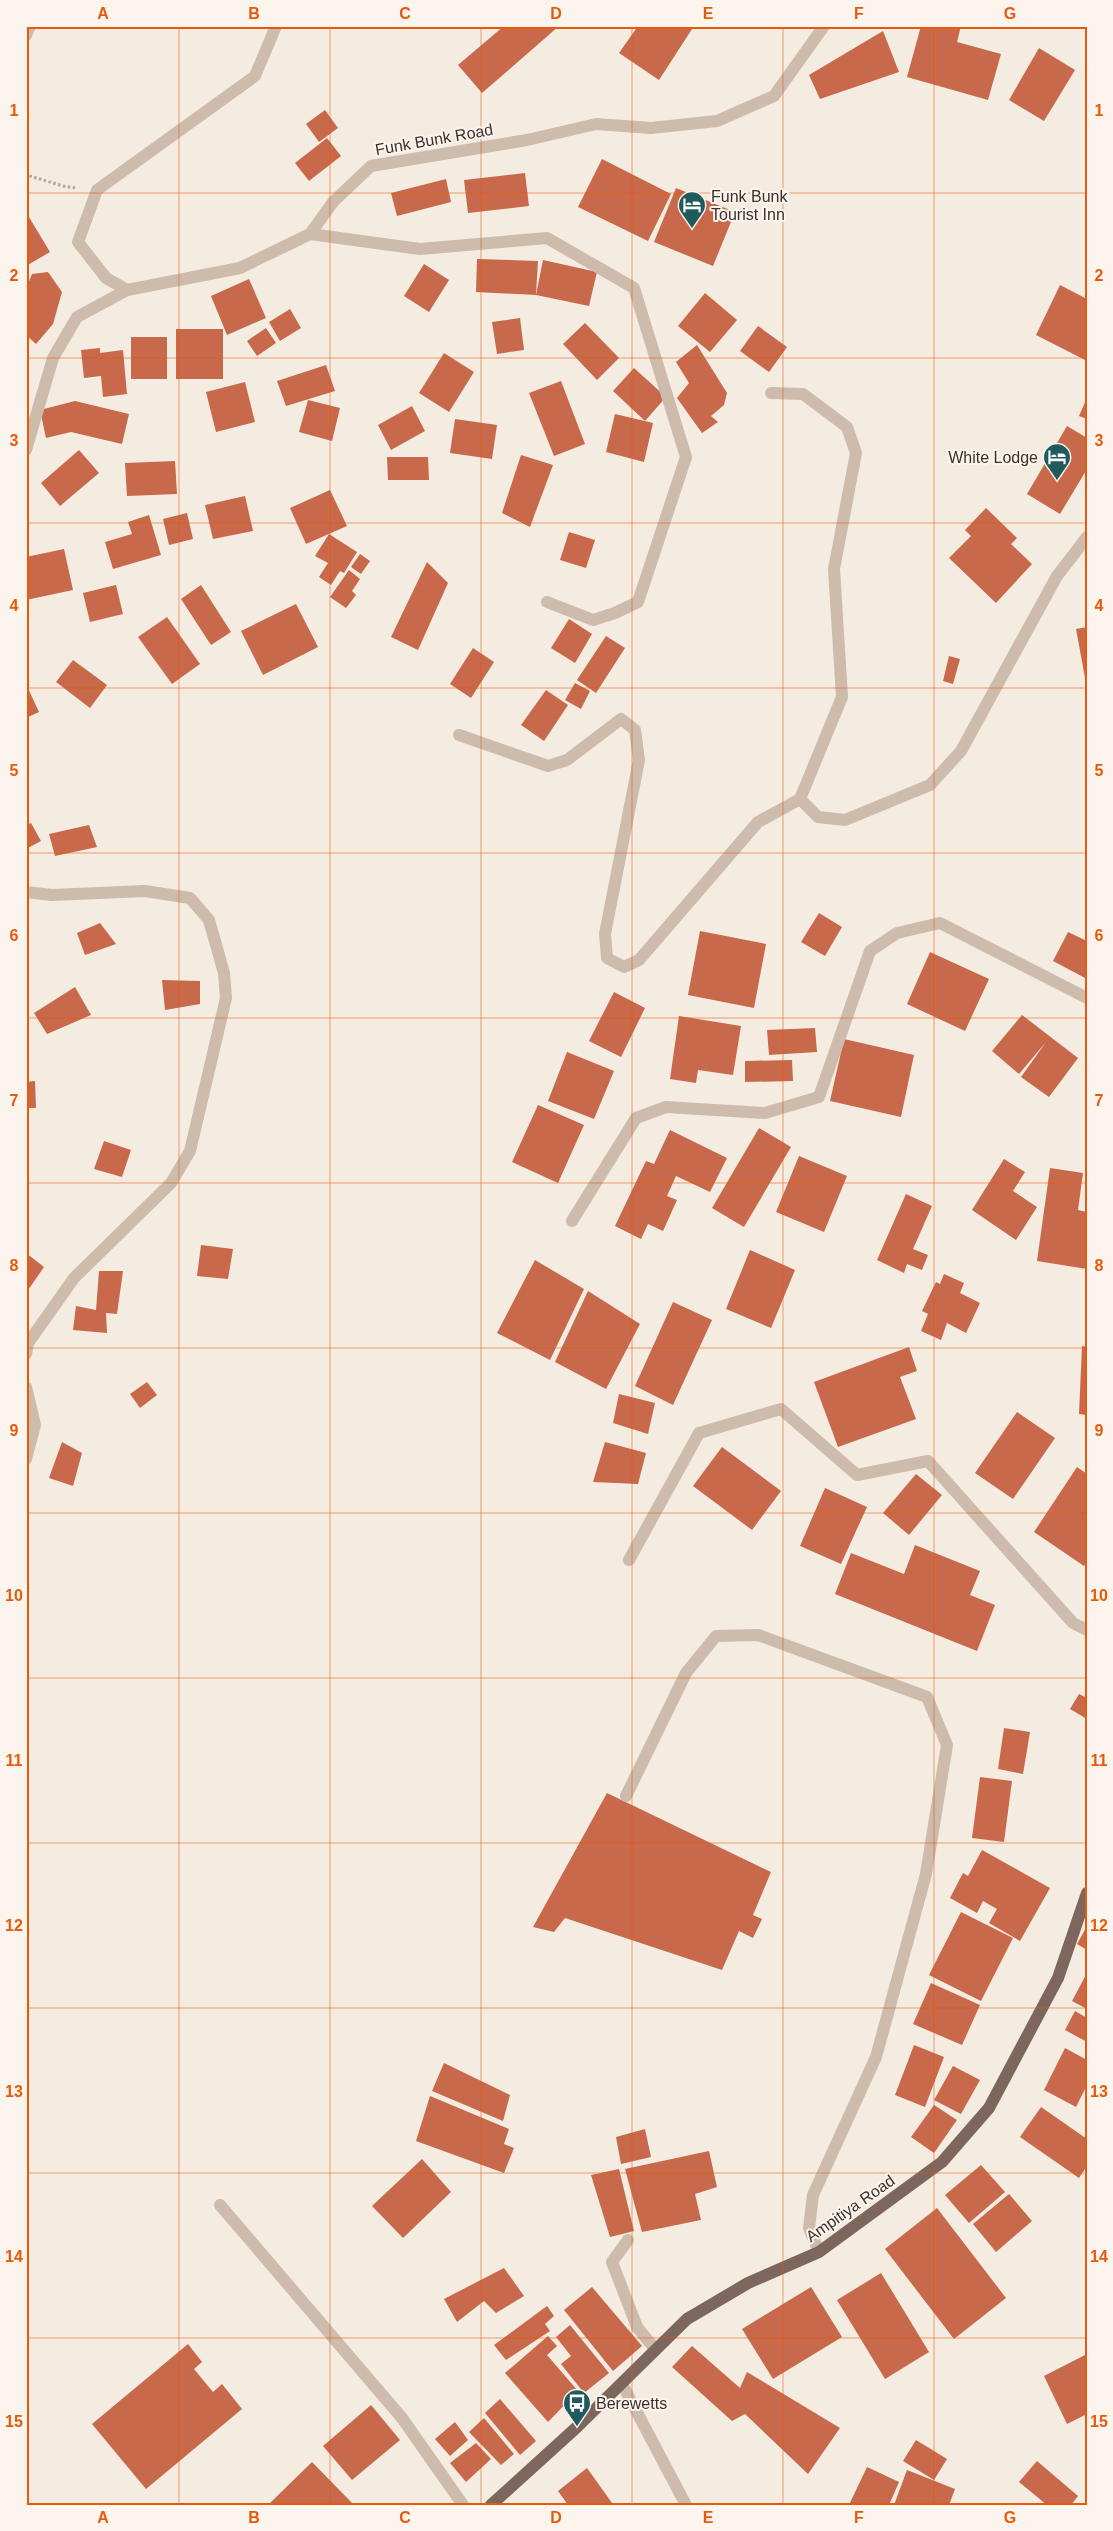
<svg xmlns="http://www.w3.org/2000/svg" width="1113" height="2531" font-family="Helvetica,sans-serif">
  <rect width="100%" height="100%" fill="#f4ebe1"/>
  <g fill="#c8694b">
    <path d="M 504,26 L 559,26 L 482,93 L 458,65 Z"/>
    <path d="M 638,26 L 694,26 L 659,80 L 619,53 Z"/>
    <path d="M 921,26 L 961,26 L 957,42 L 1001,54 L 988,100 L 907,77 Z"/>
    <path d="M 883,31 L 899,72 L 820,99 L 809,75 Z"/>
    <path d="M 1039,48 L 1075,70 L 1044,121 L 1009,100 Z"/>
    <path d="M 325,110 L 338,128 L 319,142 L 306,124 Z"/>
    <path d="M 327,138 L 341,156 L 309,181 L 295,163 Z"/>
    <path d="M 602,159 L 671,194 L 648,241 L 578,207 Z"/>
    <path d="M 525,173 L 529,206 L 468,213 L 464,180 Z"/>
    <path d="M 446,179 L 451,202 L 397,216 L 391,193 Z"/>
    <path d="M 676,188 L 735,212 L 713,266 L 654,242 Z"/>
    <path d="M 26,212 L 50,252 L 26,266 Z"/>
    <path d="M 477,259 L 538,261 L 536,295 L 476,292 Z"/>
    <path d="M 543,260 L 597,272 L 589,306 L 536,295 Z"/>
    <path d="M 424,264 L 449,280 L 429,312 L 404,296 Z"/>
    <path d="M 48,272 L 62,292 L 53,324 L 36,344 L 26,335 L 26,289 L 32,274 Z"/>
    <path d="M 249,279 L 266,318 L 227,335 L 211,296 Z"/>
    <path d="M 1060,285 L 1087,299 L 1087,361 L 1036,335 Z"/>
    <path d="M 705,293 L 737,320 L 710,352 L 678,326 Z"/>
    <path d="M 290,309 L 301,328 L 280,341 L 269,322 Z"/>
    <path d="M 520,318 L 524,350 L 497,354 L 492,322 Z"/>
    <path d="M 585,323 L 619,358 L 597,380 L 563,344 Z"/>
    <path d="M 758,326 L 787,347 L 769,372 L 740,351 Z"/>
    <path d="M 266,328 L 276,343 L 257,356 L 247,341 Z"/>
    <rect x="176" y="329" width="47" height="50"/>
    <rect x="131" y="337" width="36" height="42"/>
    <path d="M 697,345 L 727,393 L 724,405 L 711,416 L 718,422 L 702,433 L 677,398 L 689,383 L 676,362 Z"/>
    <path d="M 100,348 L 100,353 L 123,350 L 127,394 L 103,397 L 101,376 L 84,378 L 81,350 Z"/>
    <path d="M 444,353 L 474,372 L 449,412 L 419,393 Z"/>
    <path d="M 326,365 L 335,391 L 286,406 L 277,381 Z"/>
    <path d="M 634,368 L 666,397 L 645,421 L 613,391 Z"/>
    <path d="M 561,381 L 585,444 L 554,456 L 529,393 Z"/>
    <path d="M 245,382 L 255,422 L 216,432 L 206,392 Z"/>
    <path d="M 1087,398 L 1087,419 L 1079,416 Z"/>
    <path d="M 308,400 L 340,408 L 332,441 L 299,432 Z"/>
    <path d="M 75,401 L 129,414 L 122,444 L 71,432 L 46,438 L 40,410 Z"/>
    <path d="M 412,406 L 425,431 L 391,450 L 378,425 Z"/>
    <path d="M 615,414 L 653,423 L 644,462 L 606,452 Z"/>
    <path d="M 455,419 L 497,425 L 492,459 L 450,453 Z"/>
    <path d="M 1067,426 L 1087,438 L 1087,469 L 1060,514 L 1027,494 Z"/>
    <path d="M 79,450 L 99,473 L 60,506 L 41,483 Z"/>
    <path d="M 521,455 L 553,465 L 530,527 L 502,513 Z"/>
    <path d="M 387,457 L 428,457 L 429,480 L 388,480 Z"/>
    <path d="M 175,461 L 177,494 L 127,496 L 125,463 Z"/>
    <path d="M 330,490 L 347,526 L 306,544 L 290,508 Z"/>
    <path d="M 245,496 L 253,531 L 213,539 L 205,505 Z"/>
    <path d="M 986,508 L 1017,538 L 1011,544 L 1032,564 L 996,603 L 949,558 L 971,536 L 965,530 Z"/>
    <path d="M 187,513 L 193,539 L 169,545 L 163,519 Z"/>
    <path d="M 149,515 L 161,555 L 113,569 L 105,542 L 132,534 L 128,522 Z"/>
    <path d="M 569,532 L 595,540 L 586,568 L 560,560 Z"/>
    <path d="M 329,534 L 357,552 L 344,573 L 340,571 L 331,585 L 319,577 L 328,563 L 315,556 Z"/>
    <path d="M 64,549 L 73,590 L 26,600 L 26,557 Z"/>
    <path d="M 360,554 L 370,561 L 361,574 L 351,567 Z"/>
    <path d="M 427,562 L 448,583 L 418,650 L 391,637 Z"/>
    <path d="M 349,570 L 360,579 L 352,591 L 356,595 L 346,608 L 330,597 Z"/>
    <path d="M 116,585 L 123,614 L 90,622 L 83,593 Z"/>
    <path d="M 201,585 L 231,632 L 211,645 L 181,599 Z"/>
    <path d="M 296,604 L 318,647 L 263,675 L 241,631 Z"/>
    <path d="M 167,617 L 200,664 L 172,684 L 138,637 Z"/>
    <path d="M 569,619 L 592,634 L 575,663 L 551,648 Z"/>
    <path d="M 1087,627 L 1087,683 L 1086,683 L 1076,629 Z"/>
    <path d="M 606,636 L 625,648 L 596,693 L 577,680 Z"/>
    <path d="M 473,648 L 494,662 L 471,698 L 450,684 Z"/>
    <path d="M 949,656 L 960,659 L 953,684 L 943,681 Z"/>
    <path d="M 73,660 L 107,685 L 90,708 L 56,682 Z"/>
    <path d="M 575,683 L 590,691 L 581,709 L 565,700 Z"/>
    <path d="M 26,684 L 39,712 L 26,718 Z"/>
    <path d="M 546,690 L 568,705 L 544,741 L 521,725 Z"/>
    <path d="M 31,823 L 41,841 L 26,849 L 26,825 Z"/>
    <path d="M 89,825 L 97,847 L 55,856 L 49,834 Z"/>
    <path d="M 819,913 L 842,927 L 825,956 L 801,942 Z"/>
    <path d="M 100,923 L 116,944 L 85,955 L 77,933 Z"/>
    <path d="M 700,931 L 766,944 L 754,1008 L 688,995 Z"/>
    <path d="M 1068,932 L 1087,941 L 1087,979 L 1053,961 Z"/>
    <path d="M 930,952 L 989,979 L 965,1031 L 907,1004 Z"/>
    <path d="M 162,980 L 200,981 L 200,1004 L 165,1010 Z"/>
    <path d="M 75,987 L 91,1015 L 47,1034 L 34,1013 Z"/>
    <path d="M 614,992 L 645,1008 L 621,1057 L 589,1041 Z"/>
    <path d="M 1022,1015 L 1078,1058 L 1049,1097 L 1021,1077 L 1046,1042 L 1019,1074 L 992,1051 Z"/>
    <path d="M 679,1016 L 741,1026 L 733,1075 L 698,1070 L 696,1083 L 670,1079 Z"/>
    <path d="M 815,1028 L 817,1052 L 769,1055 L 767,1030 Z"/>
    <path d="M 844,1039 L 914,1055 L 901,1117 L 830,1101 Z"/>
    <path d="M 567,1052 L 614,1071 L 594,1119 L 548,1101 Z"/>
    <path d="M 792,1060 L 793,1081 L 745,1082 L 745,1061 Z"/>
    <path d="M 35,1081 L 36,1108 L 26,1108 L 26,1082 Z"/>
    <path d="M 538,1105 L 584,1125 L 558,1183 L 512,1162 Z"/>
    <path d="M 759,1128 L 791,1147 L 744,1227 L 712,1208 Z"/>
    <path d="M 670,1130 L 727,1158 L 710,1192 L 676,1176 L 667,1196 L 677,1200 L 663,1231 L 648,1224 L 641,1239 L 615,1226 L 646,1161 L 654,1164 Z"/>
    <path d="M 104,1141 L 131,1150 L 122,1177 L 94,1169 Z"/>
    <path d="M 799,1156 L 847,1176 L 824,1232 L 776,1212 Z"/>
    <path d="M 1004,1159 L 1025,1172 L 1013,1191 L 1037,1207 L 1016,1240 L 972,1210 Z"/>
    <path d="M 1050,1168 L 1083,1173 L 1078,1210 L 1087,1212 L 1087,1269 L 1037,1261 Z"/>
    <path d="M 906,1194 L 932,1206 L 913,1249 L 928,1255 L 922,1270 L 907,1264 L 904,1273 L 877,1260 Z"/>
    <path d="M 201,1245 L 233,1249 L 228,1279 L 197,1276 Z"/>
    <path d="M 750,1250 L 795,1270 L 771,1328 L 726,1309 Z"/>
    <path d="M 26,1253 L 44,1267 L 26,1293 Z"/>
    <path d="M 535,1260 L 584,1289 L 550,1360 L 497,1333 Z"/>
    <path d="M 99,1271 L 123,1271 L 117,1314 L 106,1313 L 107,1333 L 73,1330 L 76,1306 L 96,1310 Z"/>
    <path d="M 944,1274 L 964,1283 L 960,1293 L 980,1303 L 966,1333 L 947,1323 L 941,1340 L 921,1331 L 928,1314 L 922,1311 L 936,1282 L 940,1284 Z"/>
    <path d="M 588,1291 L 640,1324 L 606,1389 L 555,1362 Z"/>
    <path d="M 673,1302 L 712,1320 L 673,1405 L 635,1386 Z"/>
    <path d="M 1082,1346 L 1087,1347 L 1087,1415 L 1079,1414 Z"/>
    <path d="M 909,1347 L 917,1371 L 900,1377 L 916,1419 L 838,1447 L 814,1382 Z"/>
    <path d="M 147,1382 L 157,1395 L 140,1408 L 130,1394 Z"/>
    <path d="M 619,1394 L 655,1403 L 648,1434 L 613,1423 Z"/>
    <path d="M 1017,1412 L 1055,1438 L 1013,1499 L 975,1473 Z"/>
    <path d="M 62,1442 L 82,1453 L 73,1486 L 49,1478 Z"/>
    <path d="M 605,1442 L 646,1453 L 638,1484 L 593,1482 Z"/>
    <path d="M 722,1447 L 781,1491 L 752,1530 L 693,1486 Z"/>
    <path d="M 1077,1467 L 1087,1474 L 1087,1562 L 1084,1566 L 1034,1532 Z"/>
    <path d="M 916,1474 L 942,1495 L 909,1535 L 883,1513 Z"/>
    <path d="M 825,1488 L 867,1507 L 841,1564 L 800,1546 Z"/>
    <path d="M 915,1545 L 980,1571 L 970,1595 L 995,1605 L 977,1651 L 835,1594 L 851,1553 L 904,1574 Z"/>
    <path d="M 1079,1694 L 1087,1698 L 1087,1719 L 1070,1709 Z"/>
    <path d="M 1004,1728 L 1030,1732 L 1023,1774 L 998,1769 Z"/>
    <path d="M 980,1777 L 1012,1781 L 1004,1842 L 972,1838 Z"/>
    <path d="M 607,1793 L 771,1872 L 753,1915 L 762,1919 L 753,1938 L 739,1931 L 722,1970 L 565,1918 L 554,1932 L 533,1927 Z"/>
    <path d="M 982,1850 L 1050,1888 L 1020,1941 L 989,1923 L 997,1909 L 983,1901 L 977,1913 L 950,1898 L 963,1873 L 968,1876 Z"/>
    <path d="M 961,1912 L 1013,1938 L 981,2001 L 929,1975 Z"/>
    <path d="M 1087,1926 L 1087,1950 L 1077,1944 Z"/>
    <path d="M 1087,1973 L 1087,2009 L 1072,2001 Z"/>
    <path d="M 931,1983 L 980,2005 L 962,2045 L 913,2024 Z"/>
    <path d="M 1075,2011 L 1087,2018 L 1087,2042 L 1065,2030 Z"/>
    <path d="M 914,2045 L 944,2057 L 925,2107 L 895,2095 Z"/>
    <path d="M 1065,2048 L 1087,2060 L 1087,2085 L 1076,2107 L 1044,2090 Z"/>
    <path d="M 444,2063 L 510,2095 L 503,2121 L 432,2091 Z"/>
    <path d="M 953,2066 L 980,2080 L 961,2114 L 934,2100 Z"/>
    <path d="M 430,2096 L 509,2129 L 504,2144 L 514,2148 L 504,2173 L 416,2141 Z"/>
    <path d="M 934,2105 L 957,2120 L 934,2153 L 911,2137 Z"/>
    <path d="M 1041,2107 L 1087,2139 L 1087,2166 L 1079,2178 L 1020,2137 Z"/>
    <path d="M 645,2129 L 651,2157 L 621,2164 L 616,2137 Z"/>
    <path d="M 709,2151 L 717,2187 L 695,2194 L 701,2220 L 642,2232 L 625,2169 Z"/>
    <path d="M 422,2159 L 451,2192 L 403,2238 L 372,2206 Z"/>
    <path d="M 981,2165 L 1005,2192 L 969,2223 L 945,2195 Z"/>
    <path d="M 619,2169 L 634,2231 L 610,2237 L 591,2175 Z"/>
    <path d="M 1009,2194 L 1032,2221 L 996,2252 L 973,2224 Z"/>
    <path d="M 937,2208 L 1006,2298 L 954,2339 L 885,2249 Z"/>
    <path d="M 504,2268 L 524,2296 L 496,2313 L 484,2301 L 457,2322 L 444,2299 Z"/>
    <path d="M 881,2273 L 929,2352 L 885,2379 L 837,2300 Z"/>
    <path d="M 592,2287 L 642,2346 L 613,2371 L 564,2310 Z"/>
    <path d="M 811,2287 L 842,2337 L 773,2379 L 742,2329 Z"/>
    <path d="M 547,2306 L 554,2316 L 545,2324 L 550,2331 L 506,2360 L 494,2345 Z"/>
    <path d="M 570,2325 L 609,2373 L 584,2393 L 561,2364 L 571,2356 L 556,2337 Z"/>
    <path d="M 548,2336 L 557,2346 L 547,2355 L 578,2391 L 548,2422 L 505,2373 Z"/>
    <path d="M 188,2344 L 202,2362 L 194,2369 L 213,2392 L 222,2384 L 242,2409 L 146,2489 L 92,2424 Z"/>
    <path d="M 692,2346 L 740,2388 L 747,2372 L 840,2428 L 808,2474 L 745,2414 L 732,2421 L 672,2367 Z"/>
    <path d="M 1087,2354 L 1087,2414 L 1067,2424 L 1044,2376 Z"/>
    <path d="M 500,2399 L 536,2441 L 520,2455 L 485,2413 Z"/>
    <path d="M 371,2405 L 400,2440 L 352,2480 L 323,2446 Z"/>
    <path d="M 484,2418 L 514,2454 L 501,2465 L 469,2432 Z"/>
    <path d="M 455,2422 L 468,2440 L 450,2456 L 435,2439 Z"/>
    <path d="M 916,2440 L 947,2459 L 934,2480 L 903,2461 Z"/>
    <path d="M 476,2443 L 491,2459 L 466,2482 L 450,2463 Z"/>
    <path d="M 1037,2461 L 1078,2496 L 1071,2505 L 1047,2505 L 1019,2482 Z"/>
    <path d="M 312,2462 L 354,2505 L 268,2505 Z"/>
    <path d="M 867,2467 L 899,2482 L 889,2505 L 849,2505 Z"/>
    <path d="M 587,2468 L 612,2503 L 609,2505 L 568,2505 L 558,2491 Z"/>
    <path d="M 907,2470 L 955,2489 L 949,2505 L 894,2505 Z"/>
  </g>
  <g fill="none" stroke-linecap="round" stroke-linejoin="round">
    <path stroke="#b9a596" stroke-width="3" stroke-dasharray="2.5 2.5" stroke-linecap="butt" d="M 26,172 L 30,176 L 63,186 L 76,188"/>
    <g stroke="#cdbbac" stroke-width="12">
      <path d="M 26,35 L 30,26"/>
      <path d="M 310,234 L 420,249 L 547,238 L 634,288 L 686,457 L 638,602 L 615,613 L 593,620 L 547,602"/>
      <path d="M 127,290 L 106,278 L 78,242 L 97,190 L 255,76 L 276,26"/>
      <path d="M 771,393 L 803,394 L 847,427 L 856,453 L 834,569 L 842,697 L 800,799 L 818,817 L 845,820 L 930,785 L 961,751 L 1057,576 L 1087,537"/>
      <path d="M 26,450 L 53,358 L 77,317 L 127,290 L 240,268 L 310,234 L 333,202 L 371,166 L 527,140 L 596,124 L 651,128 L 717,121 L 774,96 L 824,26"/>
      <path d="M 459,735 L 548,766 L 567,760 L 621,719 L 635,730 L 639,760 L 605,934 L 607,958 L 624,967 L 639,960 L 758,822 L 800,799"/>
      <path d="M 26,892 L 52,895 L 145,891 L 190,898 L 209,920 L 224,973 L 226,998 L 190,1151 L 171,1183 L 74,1278 L 28,1343 L 26,1354"/>
      <path d="M 572,1221 L 636,1118 L 666,1107 L 765,1113 L 819,1097 L 870,951 L 897,933 L 940,923 L 1087,998"/>
      <path d="M 26,1387 L 35,1425 L 26,1459"/>
      <path d="M 629,1560 L 699,1433 L 781,1409 L 857,1475 L 928,1461 L 1073,1623 L 1087,1630"/>
      <path d="M 626,1796 L 686,1673 L 716,1636 L 758,1635 L 927,1697 L 947,1745 L 926,1874 L 876,2057 L 813,2195 L 809,2228 L 819,2252"/>
      <path d="M 220,2205 L 402,2418 L 463,2505"/>
      <path d="M 628,2240 L 612,2262 L 637,2327 L 655,2349"/>
    </g>
    <path stroke="#cdbbac" stroke-width="12" d="M 622,2384 L 686,2505"/>
    <path stroke="#7d675c" stroke-width="12" d="M 491,2505 L 577,2427 L 687,2319 L 748,2283 L 819,2252 L 942,2162 L 989,2108 L 1058,1978 L 1087,1893"/>
  </g>
  <path fill="none" stroke="#e8590c" stroke-width="1" stroke-opacity="0.55" d="M 179,26 L 179,2505M 330,26 L 330,2505M 481,26 L 481,2505M 632,26 L 632,2505M 783,26 L 783,2505M 934,26 L 934,2505M 26,193 L 1087,193M 26,358 L 1087,358M 26,523 L 1087,523M 26,688 L 1087,688M 26,853 L 1087,853M 26,1018 L 1087,1018M 26,1183 L 1087,1183M 26,1348 L 1087,1348M 26,1513 L 1087,1513M 26,1678 L 1087,1678M 26,1843 L 1087,1843M 26,2008 L 1087,2008M 26,2173 L 1087,2173M 26,2338 L 1087,2338"/>
  <defs>
    <g id="hotel-pin" transform="scale(1.4375)"><path d="M0 17L-7.5 6A9.5 9.5 0 1 1 7.5 6Z" fill="#1f5a5e" stroke="#fbf5ee"/><path d="M-6-4.5h1.5V1H6V5H4.5V3h-9V5H-6ZM-4 0a1.8 1.8 0 1 1 3.6 0ZM.5 0V-2.5h3Q6-2.5 6 0Z" fill="#fff"/></g>
    <g id="bus-pin" transform="scale(1.4375)"><path d="M0 17L-7.5 6A9.5 9.5 0 1 1 7.5 6Z" fill="#1f5a5e" stroke="#fbf5ee"/><path d="M-5-6H5V4H4V6H2V4H-2V6H-4V4H-5ZM-3.5-4V0h7V-4ZM-3.5 1.2v1.5H-2V1.2ZM2 1.2v1.5H3.5V1.2Z" fill="#fff"/></g>
  </defs>
  <g fill-rule="evenodd">
    <use href="#hotel-pin" x="692" y="205"/>
    <use href="#hotel-pin" x="1057" y="457"/>
    <use href="#bus-pin" x="577" y="2403"/>
  </g>
  <g text-anchor="middle" stroke-width="4" stroke-linejoin="round" paint-order="stroke">
    <g font-size="16" fill="#3b302b" stroke="#fbf5ee">
      <text transform="translate(434 139) rotate(-10)" y="6">Funk Bunk Road</text>
      <text transform="translate(850 2208) rotate(-35)" y="6">Ampitiya Road</text>
    </g>
    <g font-size="16" fill="#3b302b" stroke="#fbf5ee" text-anchor="start">
      <text x="711" y="202">Funk Bunk<tspan x="711" dy="18">Tourist Inn</tspan></text>
      <text x="1038" y="463" text-anchor="end">White Lodge</text>
      <text x="596" y="2409">Berewetts</text>
    </g>
  </g>
  <rect width="1113" height="2531" fill="none" stroke="#fbf5ee" stroke-width="55"/>
  <rect x="28" y="28" width="1058" height="2476" fill="none" stroke="#e8590c" stroke-width="2"/>
  <g font-size="16" text-anchor="middle" font-weight="bold" fill="#e8590c">
    <text x="103" y="19">A</text>
    <text x="254" y="19">B</text>
    <text x="405" y="19">C</text>
    <text x="556" y="19">D</text>
    <text x="708" y="19">E</text>
    <text x="859" y="19">F</text>
    <text x="1010" y="19">G</text>
    <text x="14" y="116">1</text>
    <text x="1099" y="116">1</text>
    <text x="14" y="281">2</text>
    <text x="1099" y="281">2</text>
    <text x="14" y="446">3</text>
    <text x="1099" y="446">3</text>
    <text x="14" y="611">4</text>
    <text x="1099" y="611">4</text>
    <text x="14" y="776">5</text>
    <text x="1099" y="776">5</text>
    <text x="14" y="941">6</text>
    <text x="1099" y="941">6</text>
    <text x="14" y="1106">7</text>
    <text x="1099" y="1106">7</text>
    <text x="14" y="1271">8</text>
    <text x="1099" y="1271">8</text>
    <text x="14" y="1436">9</text>
    <text x="1099" y="1436">9</text>
    <text x="14" y="1601">10</text>
    <text x="1099" y="1601">10</text>
    <text x="14" y="1766">11</text>
    <text x="1099" y="1766">11</text>
    <text x="14" y="1931">12</text>
    <text x="1099" y="1931">12</text>
    <text x="14" y="2097">13</text>
    <text x="1099" y="2097">13</text>
    <text x="14" y="2262">14</text>
    <text x="1099" y="2262">14</text>
    <text x="14" y="2427">15</text>
    <text x="1099" y="2427">15</text>
    <text x="103" y="2523">A</text>
    <text x="254" y="2523">B</text>
    <text x="405" y="2523">C</text>
    <text x="556" y="2523">D</text>
    <text x="708" y="2523">E</text>
    <text x="859" y="2523">F</text>
    <text x="1010" y="2523">G</text>
  </g>
</svg>
